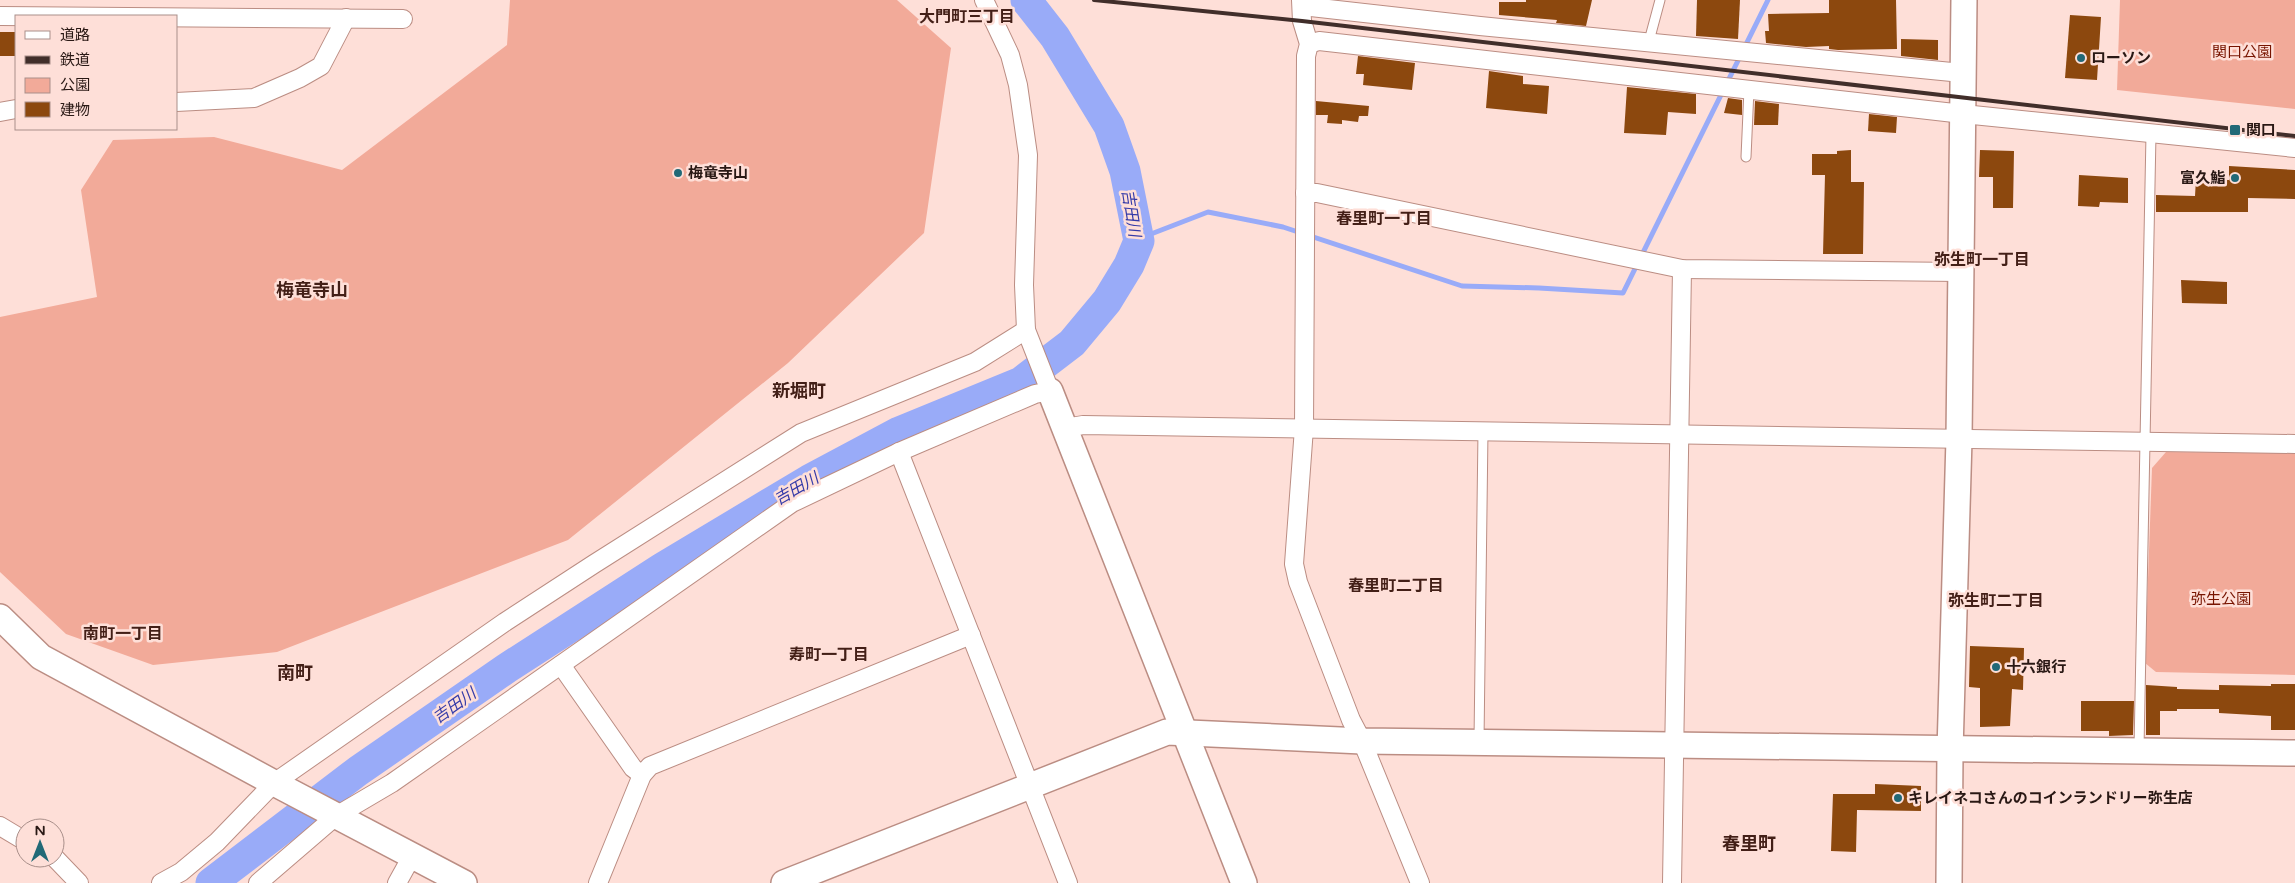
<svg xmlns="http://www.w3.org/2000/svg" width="2295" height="883" font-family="'Varela Round','Noto Sans JP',sans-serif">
  <rect width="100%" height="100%" fill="#fedfd8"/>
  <g fill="#f2aa99">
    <path d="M 510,0 L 897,0 L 951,48 L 924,233 L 788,363 L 568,540 L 277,652 L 153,665 L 66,634 L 0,572 L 0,317 L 97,297 L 81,190 L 113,140 L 214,137 L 342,170 L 507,45 Z"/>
    <path d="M 2120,0 L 2295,0 L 2295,109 L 2117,90 Z"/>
    <path d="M 2166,452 L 2295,453 L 2295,675 L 2156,672 L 2145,663 L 2152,468 Z"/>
  </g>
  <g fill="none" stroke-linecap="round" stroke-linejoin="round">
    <path stroke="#99abf8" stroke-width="5" d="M 1139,241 L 1151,234 L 1208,212 L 1283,227 L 1462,286 L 1539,288 L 1623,293 L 1768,0"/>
    <path stroke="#99abf8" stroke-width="31" d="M 211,883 L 358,771 L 507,668 L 662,568 L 809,480 L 899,432 L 1021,382 L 1072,343 L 1107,301 L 1129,265 L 1139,241 L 1125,171 L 1109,126 L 1055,37 L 1026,0"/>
  </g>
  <g fill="#8c480e">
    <path d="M 1526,0 L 1592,0 L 1586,26 L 1556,23 L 1557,20 L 1499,15 L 1499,2 L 1526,2 Z"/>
    <path d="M 1697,0 L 1740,0 L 1738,39 L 1696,36 Z"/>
    <path d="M 1829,0 L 1896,0 L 1897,49 L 1838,50 L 1829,49 L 1829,46 L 1806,47 L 1766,43 L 1765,31 L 1769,31 L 1768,14 L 1829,13 Z"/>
    <path d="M 2070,15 L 2101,17 L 2097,80 L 2065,78 Z"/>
    <rect x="0" y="32" width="16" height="24"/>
    <path d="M 1901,39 L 1938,40 L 1938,60 L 1901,56 Z"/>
    <path d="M 1358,56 L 1415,63 L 1412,90 L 1363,85 L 1364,74 L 1356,74 Z"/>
    <path d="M 1489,71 L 1523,76 L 1523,84 L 1549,86 L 1547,114 L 1486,108 Z"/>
    <path d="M 1627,87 L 1696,94 L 1696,114 L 1668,112 L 1666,135 L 1624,133 Z"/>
    <path d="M 1728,98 L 1742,100 L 1742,115 L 1724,113 Z"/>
    <path d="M 1316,101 L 1369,106 L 1368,116 L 1359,116 L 1358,122 L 1342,120 L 1342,124 L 1327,123 L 1328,115 L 1316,115 Z"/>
    <path d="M 1755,101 L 1779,104 L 1778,125 L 1754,125 Z"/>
    <path d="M 1869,114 L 1897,117 L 1896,133 L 1868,131 Z"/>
    <path d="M 1851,150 L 1851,182 L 1864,182 L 1863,254 L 1823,254 L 1825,175 L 1812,175 L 1812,154 L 1837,154 L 1837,151 Z"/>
    <path d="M 1980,150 L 2014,151 L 2013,208 L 1993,208 L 1993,177 L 1979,177 Z"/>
    <path d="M 2229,166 L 2295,170 L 2295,199 L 2248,198 L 2248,212 L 2156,212 L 2156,195 L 2195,196 L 2196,179 L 2229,180 Z"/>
    <path d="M 2079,175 L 2128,178 L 2128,203 L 2100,202 L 2099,207 L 2078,206 Z"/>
    <path d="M 2181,280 L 2227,282 L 2227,304 L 2182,303 Z"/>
    <path d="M 1970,646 L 2024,648 L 2023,690 L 2012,689 L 2010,726 L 1980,727 L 1980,688 L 1969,687 Z"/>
    <path d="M 2271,684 L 2295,684 L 2295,730 L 2271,730 L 2271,716 L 2219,713 L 2219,709 L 2177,709 L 2177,711 L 2160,711 L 2160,735 L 2146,735 L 2146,685 L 2177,687 L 2177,689 L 2219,690 L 2219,685 L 2271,686 Z"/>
    <path d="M 2081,701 L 2134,701 L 2133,735 L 2109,736 L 2109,731 L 2081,731 Z"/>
    <path d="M 1875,784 L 1921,786 L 1921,811 L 1857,810 L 1856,852 L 1831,851 L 1833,794 L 1875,794 Z"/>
  </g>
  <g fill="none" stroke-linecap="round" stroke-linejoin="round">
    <g stroke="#bb8d83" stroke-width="11">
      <g id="lane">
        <path d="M 1649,41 L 1660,0"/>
        <path d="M 1746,157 L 1749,89"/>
        <path d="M 1479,741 L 1483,431"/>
        <path d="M 2139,749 L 2151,134"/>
      </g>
    </g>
    <g stroke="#bb8d83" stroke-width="20">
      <g id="street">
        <path d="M 1301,0 L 1302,21 L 1309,44 L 1306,56 L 1304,428 L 1294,564 L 1298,582 L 1351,720 L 1362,741 L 1420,883"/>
        <path d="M 1302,6 L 1480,26 L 1962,73"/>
        <path d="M 0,16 L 403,19"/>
        <path d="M 1309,44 L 1319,41 L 1963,114 L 2295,148"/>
        <path d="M 176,102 L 254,98 L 300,78 L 321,66 L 346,18"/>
        <path d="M 0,112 L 16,109"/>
        <path d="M 1305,193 L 1317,193 L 1682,269 L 1960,272"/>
        <path d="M 1065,428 L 1083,425 L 2295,444"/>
        <path d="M 899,452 L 1068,883"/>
        <path d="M 561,665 L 633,768 L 642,775"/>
        <path d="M 0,826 L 25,841"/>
        <path d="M 55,858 L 79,883"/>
        <path d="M 161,883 L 181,872 L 217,842 L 274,783 L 505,622 L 594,564 L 801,433 L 975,362 L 1026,330"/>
        <path d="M 258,883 L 336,816 L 392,783 L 792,503 L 899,452 L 1035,394 L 1050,391 L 1026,330 L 1024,285 L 1028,155 L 1018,85 L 1010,55 L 984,0"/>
        <path d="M 397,883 L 412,856"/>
        <path d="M 598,883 L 642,775 L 650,766 L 971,635"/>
        <path d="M 1672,883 L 1682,269"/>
      </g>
    </g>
    <g stroke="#bb8d83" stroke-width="28">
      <g id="secondary">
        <path d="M 1050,391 L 1244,883"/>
        <path d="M 0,617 L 41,657 L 274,783 L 464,883"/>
        <path d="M 784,883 L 1167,732 L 1362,741 L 2295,753"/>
        <path d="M 1949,883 L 1950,751 L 1959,439 L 1964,0"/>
      </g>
    </g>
    <use href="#lane" stroke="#fff" stroke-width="9"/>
    <use href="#street" stroke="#fff" stroke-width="18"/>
    <use href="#secondary" stroke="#fff" stroke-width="25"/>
    <path stroke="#412e2a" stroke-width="4" d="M 1094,0 L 1302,21 L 2295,136"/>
  </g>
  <g fill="#226977" stroke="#fedfd8" stroke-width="2">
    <circle cx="2081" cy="58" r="5"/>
    <rect x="2229" y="124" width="12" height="12" rx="2.5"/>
    <circle cx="678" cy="173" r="5"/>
    <circle cx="2235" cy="178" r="5"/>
    <circle cx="1996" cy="667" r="5"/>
    <circle cx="1898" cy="798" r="5"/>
  </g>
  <g text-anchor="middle" stroke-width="5" stroke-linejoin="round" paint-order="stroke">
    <g font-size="15" fill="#781400" stroke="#fedfd8">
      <text x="2242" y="57">関口公園</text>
      <text x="2221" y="604">弥生公園</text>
    </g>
    <g font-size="15" font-weight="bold" fill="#291814" stroke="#fedfd8" text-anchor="start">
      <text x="2091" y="63">ローソン</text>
      <text x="2246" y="135">関口</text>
      <text x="688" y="178">梅竜寺山</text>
      <text x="2225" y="183" text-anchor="end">富久鮨</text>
      <text x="2006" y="672">十六銀行</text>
      <text x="1908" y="803">キレイネコさんのコインランドリー弥生店</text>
    </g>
    <g font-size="16" font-weight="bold" fill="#431f17" stroke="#fedfd8">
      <text x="967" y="22">大門町三丁目</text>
      <text x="1384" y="224">春里町一丁目</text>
      <text x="1982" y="265">弥生町一丁目</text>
      <text x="1396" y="591">春里町二丁目</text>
      <text x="1996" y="606">弥生町二丁目</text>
      <text x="123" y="639">南町一丁目</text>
      <text x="829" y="660">寿町一丁目</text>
    </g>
    <g font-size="16" font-style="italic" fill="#353ba8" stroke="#fedfd8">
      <text transform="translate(1132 213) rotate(81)" y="6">吉田川</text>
      <text transform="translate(796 488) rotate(-30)" y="6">吉田川</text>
      <text transform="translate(454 705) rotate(-35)" y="6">吉田川</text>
    </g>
    <g font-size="18" font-weight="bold" fill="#431f17" stroke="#fedfd8">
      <text x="312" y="296">梅竜寺山</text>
      <text x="799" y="397">新堀町</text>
      <text x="295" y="679">南町</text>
      <text x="1749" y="850">春里町</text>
    </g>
  </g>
  <rect x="15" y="15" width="162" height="115" fill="#fedfd8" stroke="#a98f8a"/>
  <rect x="25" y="31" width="25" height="8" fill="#ffffff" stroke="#a98f8a"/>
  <text x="60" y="40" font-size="15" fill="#291814">道路</text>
  <rect x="25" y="56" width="25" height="8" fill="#412e2a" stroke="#a98f8a"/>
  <text x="60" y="65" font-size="15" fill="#291814">鉄道</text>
  <rect x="25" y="78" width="25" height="15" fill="#f2aa99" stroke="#a98f8a"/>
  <text x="60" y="90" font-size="15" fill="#291814">公園</text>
  <rect x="25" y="102" width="25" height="15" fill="#8c480e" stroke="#a98f8a"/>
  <text x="60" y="115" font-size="15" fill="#291814">建物</text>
  <g transform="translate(40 843)"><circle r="24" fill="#fedfd8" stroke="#a98f8a"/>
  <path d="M0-4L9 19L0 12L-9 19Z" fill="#226977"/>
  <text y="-8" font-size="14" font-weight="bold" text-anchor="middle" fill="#291814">N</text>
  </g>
</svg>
